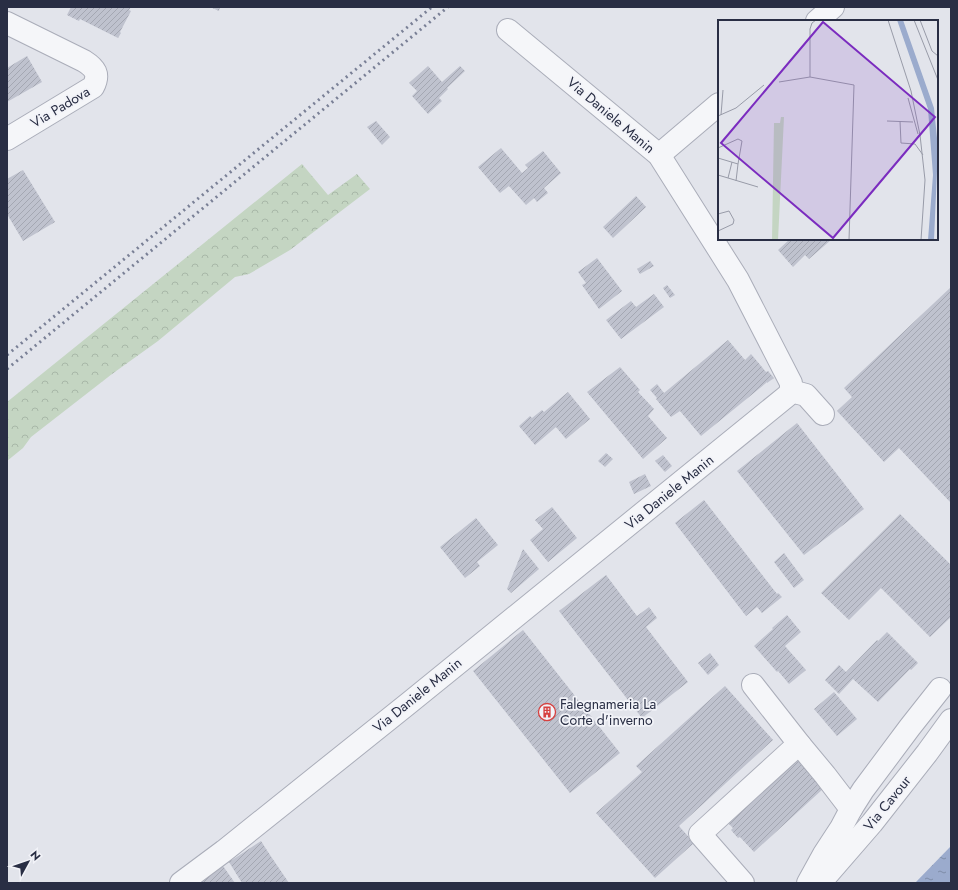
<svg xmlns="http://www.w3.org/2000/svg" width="958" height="890" font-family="Jost,sans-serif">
  <defs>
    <pattern id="forest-crowns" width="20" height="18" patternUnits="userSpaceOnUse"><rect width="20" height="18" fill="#c4d5c2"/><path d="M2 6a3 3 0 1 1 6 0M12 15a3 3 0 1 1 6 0" fill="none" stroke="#a8b7a8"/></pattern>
    <pattern id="water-ripples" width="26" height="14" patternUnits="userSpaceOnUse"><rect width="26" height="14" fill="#9babcd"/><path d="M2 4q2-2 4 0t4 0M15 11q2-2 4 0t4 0" fill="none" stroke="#7e8ca8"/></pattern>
    <pattern id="building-hatch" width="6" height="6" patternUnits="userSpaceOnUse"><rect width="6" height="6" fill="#bfc2ce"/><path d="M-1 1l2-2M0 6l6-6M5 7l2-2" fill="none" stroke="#a4a7b2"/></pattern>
  </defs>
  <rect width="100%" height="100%" fill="#e2e4eb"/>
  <path fill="url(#forest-crowns)" d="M 302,164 L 328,195 L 357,174 L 370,189 L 290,250 L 249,274 L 235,277 L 158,341 L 112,374 L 31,437 L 23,448 L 7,461 L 7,402 Z"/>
  <path fill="url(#water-ripples)" d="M 951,846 L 951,883 L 915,883 Z"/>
  <g fill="url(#building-hatch)">
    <path d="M 71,7 L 131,7 L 129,10 L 131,11 L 120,32 L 121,33 L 118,38 L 80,19 L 79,21 L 67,15 Z"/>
    <path d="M 210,7 L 220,7 L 219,11 Z"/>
    <path d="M 27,56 L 42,82 L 7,102 L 7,68 Z"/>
    <path d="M 428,66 L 442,82 L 460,66 L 465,71 L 447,88 L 448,89 L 439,98 L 442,101 L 428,114 L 412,96 L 417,91 L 409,83 Z"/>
    <path d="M 376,121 L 390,137 L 382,145 L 367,127 Z"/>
    <path d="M 501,148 L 522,173 L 528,168 L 525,165 L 543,151 L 561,173 L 544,188 L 548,193 L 537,202 L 534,198 L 526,205 L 509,186 L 500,193 L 478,167 Z"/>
    <path d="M 23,170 L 55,222 L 23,241 L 7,214 L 7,179 Z"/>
    <path d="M 636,196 L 646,207 L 613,238 L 603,227 Z"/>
    <path d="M 790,239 L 830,239 L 831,240 L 809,259 L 805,255 L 793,267 L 778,250 Z"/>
    <path d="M 597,258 L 622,291 L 599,309 L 582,285 L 586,283 L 578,272 Z"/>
    <path d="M 650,261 L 654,266 L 640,274 L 637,269 Z"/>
    <path d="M 667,285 L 675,295 L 670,298 L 663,288 Z"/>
    <path d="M 951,287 L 951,503 L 899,448 L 884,462 L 837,411 L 852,397 L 844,388 Z"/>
    <path d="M 654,294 L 664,307 L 621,339 L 606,320 L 631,301 L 636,307 Z"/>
    <path d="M 728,340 L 745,360 L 751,354 L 766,372 L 768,371 L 774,378 L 767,383 L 767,382 L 766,383 L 701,436 L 680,411 L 671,417 L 656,399 L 657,398 L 650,390 L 657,384 L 664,393 Z"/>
    <path d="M 620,367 L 640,390 L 638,392 L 654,409 L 648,416 L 667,438 L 643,459 L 587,392 Z"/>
    <path d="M 568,392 L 590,419 L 566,439 L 556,427 L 535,445 L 519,426 L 530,416 L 532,418 L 542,410 L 544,412 Z"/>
    <path d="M 797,423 L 864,509 L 804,555 L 737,471 Z"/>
    <path d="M 606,453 L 613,459 L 605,467 L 598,461 Z"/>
    <path d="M 663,455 L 672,466 L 665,472 L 655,461 Z"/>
    <path d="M 645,474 L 651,486 L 634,494 L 629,482 Z"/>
    <path d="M 704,500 L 777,594 L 778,593 L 782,597 L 762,613 L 757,607 L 746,616 L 675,523 Z"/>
    <path d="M 552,507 L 577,538 L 548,562 L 530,540 L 543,529 L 535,520 Z"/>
    <path d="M 900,514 L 951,565 L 951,617 L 930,637 L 881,588 L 849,620 L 821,593 Z"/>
    <path d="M 476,518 L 498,545 L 477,562 L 480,566 L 465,578 L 440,547 Z"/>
    <path d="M 523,549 L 539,569 L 511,593 L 507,589 Z"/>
    <path d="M 784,553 L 804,580 L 794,588 L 774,562 Z"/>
    <path d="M 606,575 L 637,616 L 649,607 L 657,618 L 646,627 L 688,682 L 642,718 L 559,611 Z"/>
    <path d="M 787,615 L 801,632 L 785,646 L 806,670 L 789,684 L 779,672 L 778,671 L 777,672 L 754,646 L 773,629 L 772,628 Z"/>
    <path d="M 523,630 L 620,753 L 570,793 L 473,671 Z"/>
    <path d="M 887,632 L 918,663 L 911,670 L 910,669 L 878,702 L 853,679 L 839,694 L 825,680 L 839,665 L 846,672 L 877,640 L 878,641 Z"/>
    <path d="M 710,653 L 719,665 L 708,675 L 698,663 Z"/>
    <path d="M 725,686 L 773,740 L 679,826 L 694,843 L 655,878 L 596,813 L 642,772 L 636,766 Z"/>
    <path d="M 834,692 L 857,719 L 837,736 L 814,709 Z"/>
    <path d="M 797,759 L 824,788 L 754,852 L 740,837 L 738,838 L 731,830 L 733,828 L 727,822 Z"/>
    <path d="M 261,841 L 270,855 L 289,883 L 242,883 L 229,862 Z"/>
    <path d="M 223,866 L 235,883 L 198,883 Z"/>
  </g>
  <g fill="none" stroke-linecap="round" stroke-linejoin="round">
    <g stroke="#aaadb9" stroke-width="24">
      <g id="minor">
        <path d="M 817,21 L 833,7"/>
        <path d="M 7,23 L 84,61 C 95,68 100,74 93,87 L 7,139"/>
        <path d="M 659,155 L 719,104"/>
        <path d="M 791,391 L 806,395 L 823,414"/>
        <path d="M 753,685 L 800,745 L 825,775 L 851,809"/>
        <path d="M 181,883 L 224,851 L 409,703 L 787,396 L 791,391 L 791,383 L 738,280 L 659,155 L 508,30"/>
        <path d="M 743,883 L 700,834 L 791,751 L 800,745"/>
        <path d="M 808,883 L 824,854 L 841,828 L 851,809 L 863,790 L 910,727 L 940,689"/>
        <path d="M 820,883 L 872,823 L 927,753 L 951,720"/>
      </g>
    </g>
    <use href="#minor" stroke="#f5f6f9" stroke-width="22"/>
    <g stroke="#7a8096" stroke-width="3" stroke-dasharray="2 4" stroke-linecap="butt">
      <path d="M 7,355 L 432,7"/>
      <path d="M 7,369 L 448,7"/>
    </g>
  </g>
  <defs>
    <g id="building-ring" transform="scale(0.9)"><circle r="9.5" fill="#f2f3f8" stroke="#d64140" stroke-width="1.5"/><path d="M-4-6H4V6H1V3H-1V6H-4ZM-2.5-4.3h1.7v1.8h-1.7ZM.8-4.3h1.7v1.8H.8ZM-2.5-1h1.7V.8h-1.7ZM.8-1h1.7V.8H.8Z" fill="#d64140"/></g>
  </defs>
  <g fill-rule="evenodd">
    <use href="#building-ring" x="547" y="712"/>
  </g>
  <g text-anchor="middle" stroke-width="3.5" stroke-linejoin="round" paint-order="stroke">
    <g font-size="14" fill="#292e44" stroke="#f2f3f8">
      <text transform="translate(60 107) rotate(-31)" y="5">Via Padova</text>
      <text transform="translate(611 115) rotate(40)" y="5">Via Daniele Manin</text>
      <text transform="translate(669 492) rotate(-39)" y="5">Via Daniele Manin</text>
      <text transform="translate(417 695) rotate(-39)" y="5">Via Daniele Manin</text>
      <text transform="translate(887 803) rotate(-51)" y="5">Via Cavour</text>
    </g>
    <g font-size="14" fill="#292e44" stroke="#f2f3f8" text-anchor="start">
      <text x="560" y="709">Falegnameria La<tspan x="560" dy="16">Corte d'inverno</tspan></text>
    </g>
  </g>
  <g transform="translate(718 20)">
    <rect width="220" height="220" fill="#e2e4eb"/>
    <path d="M 63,97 L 66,97 L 60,220 L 54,220 L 56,103 L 62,103 Z" fill="#c4d5c2"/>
    <path d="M 179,0 L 185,0 L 216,88 L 220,128 L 216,220 L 210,220 L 215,155 L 210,89 Z" fill="#9babcd"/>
    <path fill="none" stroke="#989ba8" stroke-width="1" d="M 170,0 L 193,71 L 202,115 L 207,160 L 203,220M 196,0 L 220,60M 202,0 L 214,31 L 220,36M 92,57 L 92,9 L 94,3 L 98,0M 61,62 L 92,57 L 136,65 L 131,220M 190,78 L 200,114M 3,95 L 5,70M 0,96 L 18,88 L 46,65M 169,101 L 195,102M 182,101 L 183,123 L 197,124 L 205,135M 0,128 L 20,119 L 24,121 L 20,144 L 0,138M 0,155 L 40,167M 10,158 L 14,142M 18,161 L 20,144M 0,194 L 11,191 L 16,200 L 15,204 L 0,211"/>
    <path fill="#7b2cbf" fill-opacity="0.15" stroke="#7b2cbf" stroke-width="2" d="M 105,2 L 217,97 L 115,218 L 3,123 Z"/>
    <rect width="220" height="220" fill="none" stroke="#292e44" stroke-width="2"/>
  </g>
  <rect width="958" height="890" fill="none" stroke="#292e44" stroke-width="16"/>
  <g transform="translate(28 862) rotate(50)" stroke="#f2f3f8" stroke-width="3" paint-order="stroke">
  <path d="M0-3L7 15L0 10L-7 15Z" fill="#292e44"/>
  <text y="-6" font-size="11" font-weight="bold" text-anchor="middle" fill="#292e44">N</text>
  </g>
</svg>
